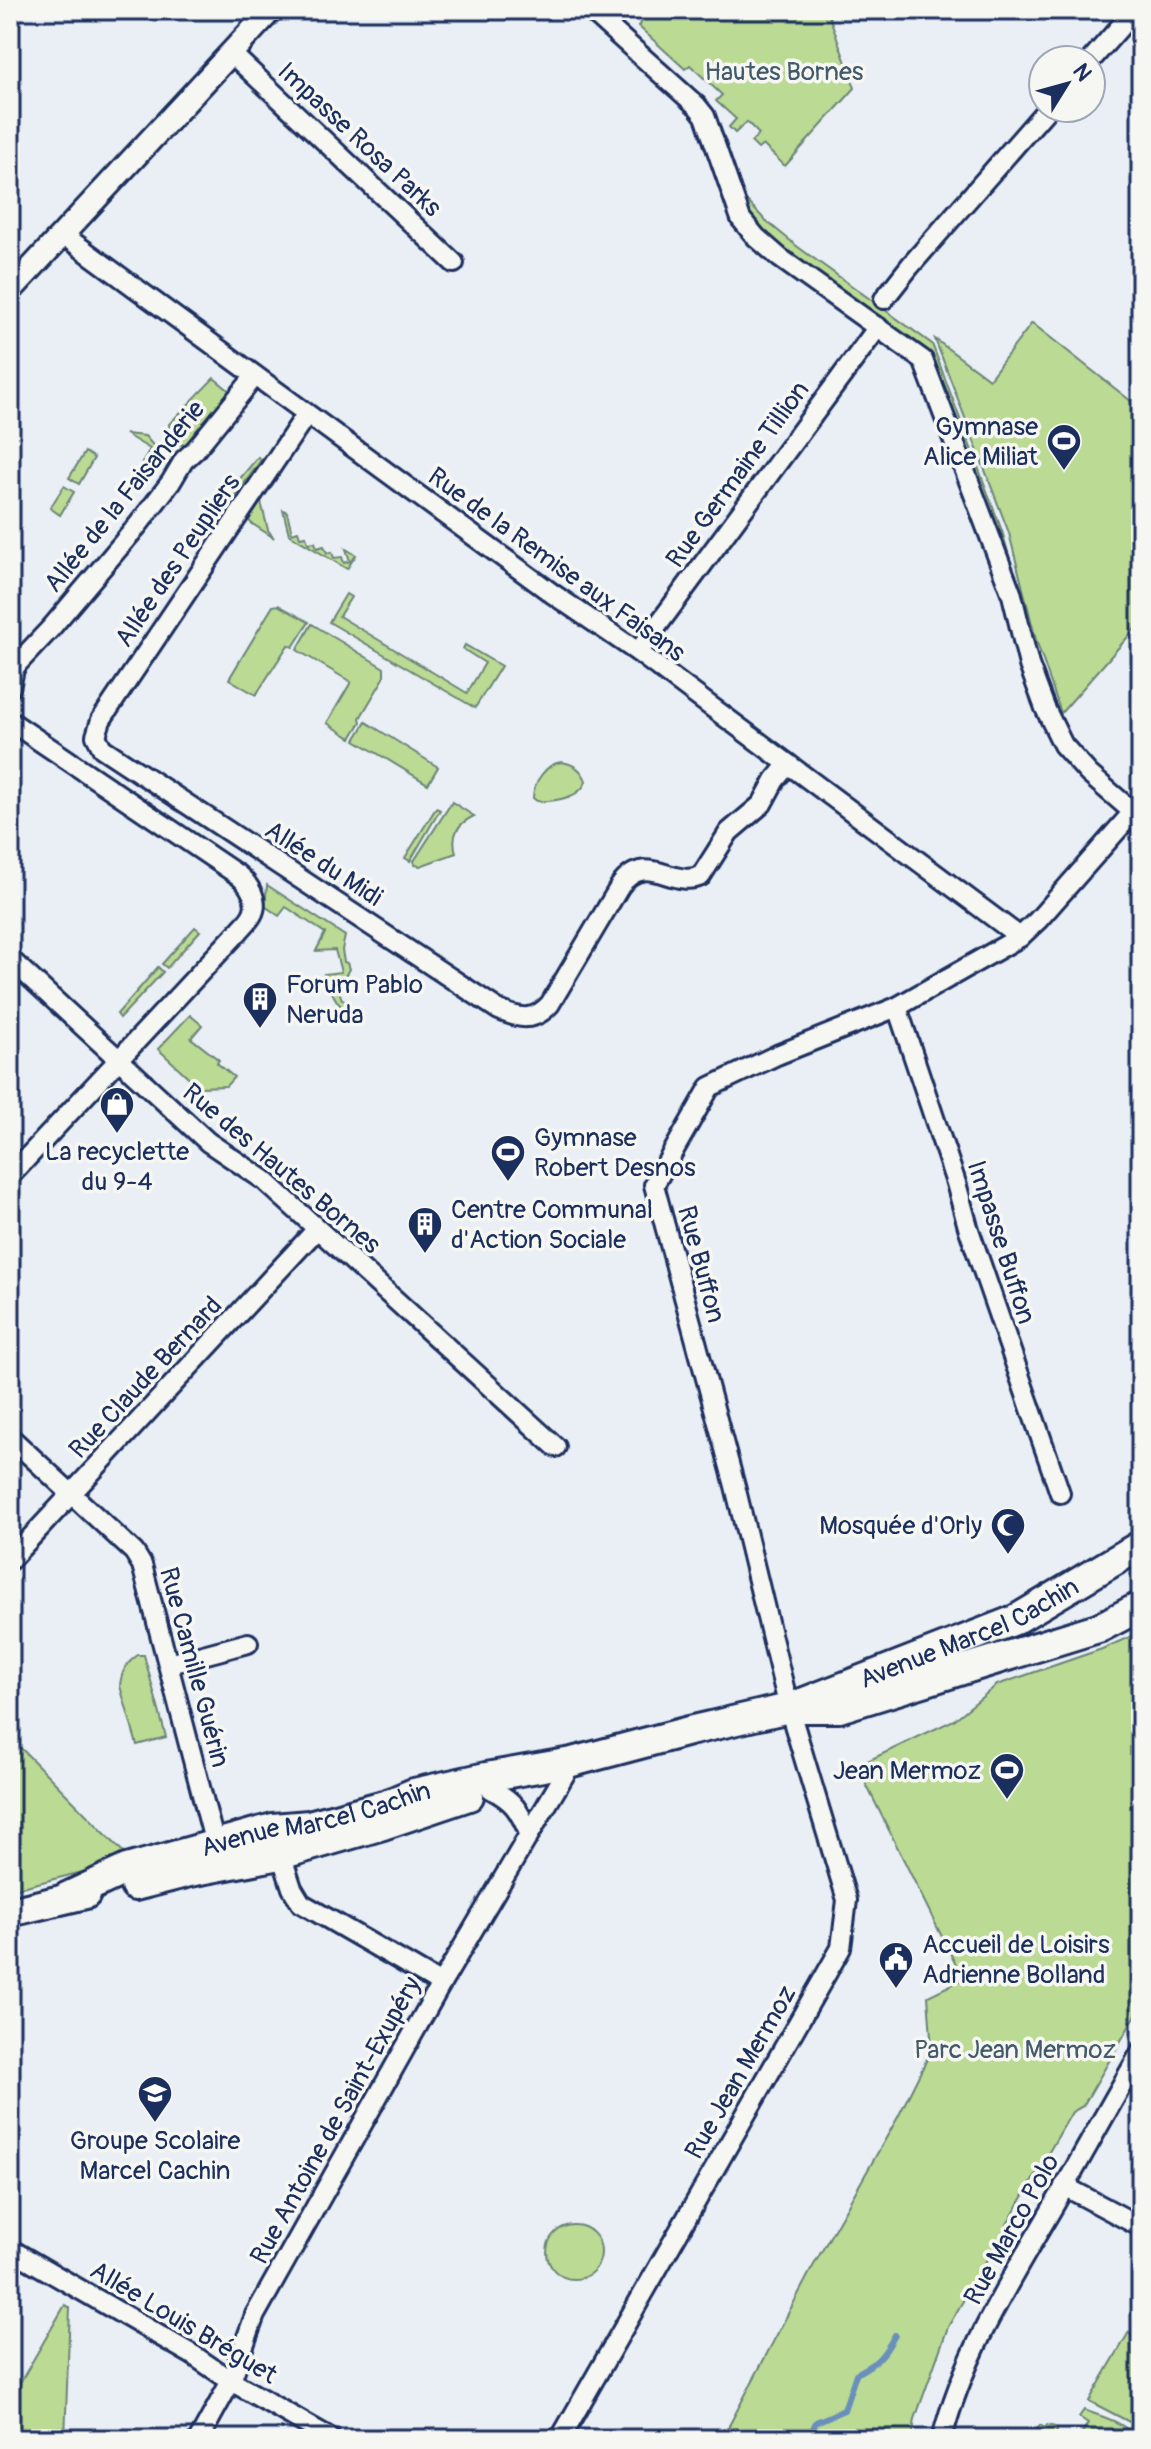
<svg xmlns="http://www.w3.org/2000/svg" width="1151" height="2449" font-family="Pangolin,sans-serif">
  <rect width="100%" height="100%" fill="#e9eff5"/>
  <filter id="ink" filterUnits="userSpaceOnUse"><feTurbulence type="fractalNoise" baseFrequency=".0125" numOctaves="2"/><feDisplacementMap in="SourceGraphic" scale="16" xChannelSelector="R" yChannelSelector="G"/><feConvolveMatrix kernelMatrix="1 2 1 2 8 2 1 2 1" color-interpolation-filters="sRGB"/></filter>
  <g filter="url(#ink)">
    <g fill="#bbda93" stroke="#6b8478" stroke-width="2">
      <path d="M 652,10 L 827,10 L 855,88 L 785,166 L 763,145 L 758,149 L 751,142 L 759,134 L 747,122 L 735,133 L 729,127 L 736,119 L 716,101 L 722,95 L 690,65 L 685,69 L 638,26 Z"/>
      <path d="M 746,200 L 765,220 L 798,247 L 932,344 L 1002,531 L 1010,559 L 1006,561 L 996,529 L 933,359 L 929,352 L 765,236 L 747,213 L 749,210 L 742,203 Z"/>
      <path d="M 1032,323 L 1141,409 L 1141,622 L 1061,713 L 1036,640 L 1009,533 L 935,339 L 989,379 Z"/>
      <path d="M 214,378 L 232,393 L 191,443 L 178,445 L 170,436 L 169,424 Z"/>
      <path d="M 125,434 L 145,436 L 157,450 L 144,471 L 139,468 L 150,449 Z"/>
      <path d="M 85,452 L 94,458 L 79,484 L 69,478 Z"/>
      <path d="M 258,457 L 261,460 L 227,508 L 228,518 L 222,526 L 196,531 Z"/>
      <path d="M 64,486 L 74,492 L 60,515 L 50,508 Z"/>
      <path d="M 261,502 L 268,530 L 274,538 L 251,523 L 249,520 Z"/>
      <path d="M 283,510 L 287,512 L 292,533 L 298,531 L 300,537 L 306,536 L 308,543 L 315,542 L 317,548 L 324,546 L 327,553 L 332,552 L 334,558 L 342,557 L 344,563 L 350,561 L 346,549 L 356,555 L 347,569 L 289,534 Z"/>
      <path d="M 346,594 L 351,597 L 339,616 L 467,693 L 485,663 L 463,649 L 465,645 L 501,666 L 475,708 L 329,622 Z"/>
      <path d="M 278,605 L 309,622 L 293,647 L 288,645 L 256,695 L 229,679 L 268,614 L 273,606 Z"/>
      <path d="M 312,624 L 384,668 L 384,678 L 360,718 L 361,722 L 351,738 L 327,723 L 351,682 L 297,650 Z"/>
      <path d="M 366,722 L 438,767 L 428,784 L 355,740 Z"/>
      <path d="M 562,762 C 574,764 582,769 586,781 C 581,798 553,802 537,801 L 533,798 C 533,783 546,763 562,762 Z"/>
      <path d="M 452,802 L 474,816 C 457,824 451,835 456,853 L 420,866 L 415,865 L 414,861 Z"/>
      <path d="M 436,808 L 440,810 L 410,861 L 405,858 Z"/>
      <path d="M 267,885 L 345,936 L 342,950 L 344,962 L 347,963 L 349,969 L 338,989 L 342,999 L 350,1003 L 349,1005 L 352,1009 L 349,1012 C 336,1007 330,987 324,974 L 341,972 L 335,950 L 316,951 L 325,933 L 286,907 L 279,916 L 265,906 Z"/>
      <path d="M 195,927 L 200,931 L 167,968 L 162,964 Z"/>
      <path d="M 158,967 L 163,972 L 120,1018 L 117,1014 Z"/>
      <path d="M 190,1015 L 202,1025 L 191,1038 L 219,1060 L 217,1063 L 234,1077 L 226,1086 L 199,1087 L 158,1049 Z"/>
      <path d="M 1141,1632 L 1141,2006 L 1083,2106 L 1072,2112 L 948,2327 L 915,2419 L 912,2439 L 722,2439 L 811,2270 L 898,2117 L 929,2055 L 931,2037 L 928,1996 L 963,1979 L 857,1766 L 954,1720 L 997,1685 L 1102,1649 Z"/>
      <path d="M 138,1655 L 144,1655 L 166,1737 L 137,1745 L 120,1686 C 121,1672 127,1662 138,1655 Z"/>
      <path d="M 10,1737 L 131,1860 L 10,1890 Z"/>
      <circle cx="574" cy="2252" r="27"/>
      <path d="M 65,2305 L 70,2308 L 65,2439 L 10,2439 L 10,2400 Z"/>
      <path d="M 1129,2332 L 1141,2350 L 1141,2428 L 1089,2401 Z"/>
      <path d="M 1084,2410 C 1099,2416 1130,2423 1134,2439 L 1078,2439 L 1088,2423 L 1079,2417 Z"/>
      <path d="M 1040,2425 L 1045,2428 L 1047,2425 L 1056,2427 L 1057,2431 L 1052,2439 L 1031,2439 Z"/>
    </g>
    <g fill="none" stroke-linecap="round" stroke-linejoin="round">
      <path stroke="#6890bb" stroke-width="6" d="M 813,2439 L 811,2433 L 816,2422 L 844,2410 L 856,2374 C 878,2362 883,2357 895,2335"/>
      <g stroke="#1b2f5e" stroke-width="24">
        <g id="minor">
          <path d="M 590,10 L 697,106 L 705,116 L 741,219 L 756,237 L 780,258 L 923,360 L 1012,595 L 1029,665 L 1045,708 L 1063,745 L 1089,774 L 1133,812"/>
          <path d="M 231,53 L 454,263"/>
          <path d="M 1091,60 L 1135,10"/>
          <path d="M 62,234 L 553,594 L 638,652 L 1020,937"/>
          <path d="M 884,299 L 910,266 L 1048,108"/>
          <path d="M 306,415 L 101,720 L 96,736 L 102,748 L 499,1010 C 520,1019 534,1022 550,1004 L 620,886 C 646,850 672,889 701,876 L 729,832 L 762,804 L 775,780 L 788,764"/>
          <path d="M 638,652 L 878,327"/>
          <path d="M 10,688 L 14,669 L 18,663 L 51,628 L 138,525 L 171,482 L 184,460 L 195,450 L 255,376"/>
          <path d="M 10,721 L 238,875 C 249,884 260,901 252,915 C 249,921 243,926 239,931 L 10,1176"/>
          <path d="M 10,959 L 208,1142 L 264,1180 L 556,1447"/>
          <path d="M 897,1007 L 956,1183 L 968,1227 L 1060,1493"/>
          <path d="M 10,1437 L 134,1552 L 142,1565 L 217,1852"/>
          <path d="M 10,1560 L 317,1229"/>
          <path d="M 169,1664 L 248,1643"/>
          <path d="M 491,1789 C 514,1801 519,1810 529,1833"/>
          <path d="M 278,1845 L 292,1888 L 301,1903 L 441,1984"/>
          <path d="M 1064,2186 L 1141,2227"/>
          <path d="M 10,2249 L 193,2355 L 231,2381 L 332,2439"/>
          <path d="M 199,2439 L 231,2381 L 255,2315 L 441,1984 L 572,1762"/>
          <path d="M 560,2439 L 841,1948 L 847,1900 L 789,1708 L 735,1486 L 654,1185 L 710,1087 L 777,1055 L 897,1007 L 1020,937 L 1038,920 L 1141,803"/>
          <path d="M 942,2439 C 963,2355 1010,2281 1053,2207 C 1083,2155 1111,2103 1141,2052"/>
        </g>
      </g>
      <g stroke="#1b2f5e" stroke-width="28">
        <path id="tertiary" d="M 10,291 L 271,10"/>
      </g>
      <g stroke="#1b2f5e" stroke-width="34">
        <g id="primary">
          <path d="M 802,1708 L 839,1708 L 1101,1627 L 1141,1606"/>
          <path d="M 135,1886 L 190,1872 L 280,1855 L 383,1825 L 469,1796"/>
          <path id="s1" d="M 67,1897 L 127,1869 L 273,1828 L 309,1825 L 388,1804 L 414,1793 L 486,1777 L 572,1762 L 689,1731 L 789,1708 L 1015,1620 L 1141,1545"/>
          <path d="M 10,1912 L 86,1894"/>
        </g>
      </g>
      <use href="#minor" stroke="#f6f6f2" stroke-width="18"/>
      <use href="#tertiary" stroke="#f6f6f2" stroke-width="22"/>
      <use href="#primary" stroke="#f6f6f2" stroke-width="28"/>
    </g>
  </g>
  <defs>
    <g id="stadium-pin" transform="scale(1.8)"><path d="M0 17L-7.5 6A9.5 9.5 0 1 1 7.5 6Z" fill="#1b2f5e" stroke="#f6f6f2"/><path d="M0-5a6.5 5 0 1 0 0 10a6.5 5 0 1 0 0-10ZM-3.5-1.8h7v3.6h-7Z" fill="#fff"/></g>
    <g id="building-pin" transform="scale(1.8)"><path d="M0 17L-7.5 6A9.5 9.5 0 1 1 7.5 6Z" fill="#1b2f5e" stroke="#f6f6f2"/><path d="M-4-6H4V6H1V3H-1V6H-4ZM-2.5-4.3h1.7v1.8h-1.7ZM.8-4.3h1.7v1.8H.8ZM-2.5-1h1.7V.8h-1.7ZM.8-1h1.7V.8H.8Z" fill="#fff"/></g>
    <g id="shop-pin" transform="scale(1.8)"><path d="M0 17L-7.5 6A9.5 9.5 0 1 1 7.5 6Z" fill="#1b2f5e" stroke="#f6f6f2"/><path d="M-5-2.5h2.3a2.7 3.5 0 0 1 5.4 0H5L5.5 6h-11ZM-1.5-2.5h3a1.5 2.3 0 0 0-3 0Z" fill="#fff"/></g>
    <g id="mosque-pin" transform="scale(1.8)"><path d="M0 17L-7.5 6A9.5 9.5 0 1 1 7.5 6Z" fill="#1b2f5e" stroke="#f6f6f2"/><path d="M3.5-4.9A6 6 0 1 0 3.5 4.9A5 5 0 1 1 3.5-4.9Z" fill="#fff"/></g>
    <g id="civic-pin" transform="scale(1.8)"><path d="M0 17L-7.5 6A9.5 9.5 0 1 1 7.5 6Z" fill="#1b2f5e" stroke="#f6f6f2"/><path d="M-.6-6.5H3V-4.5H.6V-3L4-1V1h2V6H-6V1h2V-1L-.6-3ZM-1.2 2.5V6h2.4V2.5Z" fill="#fff"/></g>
    <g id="school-pin" transform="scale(1.8)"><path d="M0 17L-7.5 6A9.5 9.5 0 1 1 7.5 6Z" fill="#1b2f5e" stroke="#f6f6f2"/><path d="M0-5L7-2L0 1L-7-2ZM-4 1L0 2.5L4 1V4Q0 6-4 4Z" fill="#fff"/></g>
  </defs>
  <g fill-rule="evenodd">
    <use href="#stadium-pin" x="1064" y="441"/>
    <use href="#building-pin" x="260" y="999"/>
    <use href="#shop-pin" x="117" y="1104"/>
    <use href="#stadium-pin" x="508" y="1152"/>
    <use href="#building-pin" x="425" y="1224"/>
    <use href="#mosque-pin" x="1008" y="1525"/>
    <use href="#stadium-pin" x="1007" y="1770"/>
    <use href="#civic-pin" x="896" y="1959"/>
    <use href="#school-pin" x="155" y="2093"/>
  </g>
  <g text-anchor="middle" stroke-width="7" stroke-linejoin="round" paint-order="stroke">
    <g font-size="26" fill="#435a6b" stroke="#f6f6f2">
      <text x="784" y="80">Hautes Bornes</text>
      <text x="1015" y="2058">Parc Jean Mermoz</text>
    </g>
    <g font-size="26" fill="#1b2f5e" stroke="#f6f6f2">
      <text transform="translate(360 139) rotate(43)" y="9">Impasse Rosa Parks</text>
      <text transform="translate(737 474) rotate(-54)" y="9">Rue Germaine Tillion</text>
      <text transform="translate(124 496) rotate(-51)" y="9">Allée de la Faisanderie</text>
      <text transform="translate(177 560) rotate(-56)" y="9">Allée des Peupliers</text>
      <text transform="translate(557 564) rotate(36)" y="9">Rue de la Remise aux Faisans</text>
      <text transform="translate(324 863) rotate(33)" y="9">Allée du Midi</text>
      <text transform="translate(282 1168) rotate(40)" y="9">Rue des Hautes Bornes</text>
      <text transform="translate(1002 1242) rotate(72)" y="9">Impasse Buffon</text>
      <text transform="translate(702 1264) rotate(75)" y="9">Rue Buffon</text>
      <text transform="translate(145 1377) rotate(-47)" y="9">Rue Claude Bernard</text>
      <text dy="9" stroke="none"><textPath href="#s1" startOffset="944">Avenue Marcel Cachin</textPath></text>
      <text transform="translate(195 1667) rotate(75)" y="9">Rue Camille Guérin</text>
      <text dy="9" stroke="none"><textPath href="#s1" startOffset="262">Avenue Marcel Cachin</textPath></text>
      <text transform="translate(740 2072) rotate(-60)" y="9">Rue Jean Mermoz</text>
      <text transform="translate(335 2120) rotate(-61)" y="9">Rue Antoine de Saint-Exupéry</text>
      <text transform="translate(1011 2229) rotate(-61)" y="9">Rue Marco Polo</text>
      <text transform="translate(184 2322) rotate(31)" y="9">Allée Louis Bréguet</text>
    </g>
    <g font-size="26" fill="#1b2f5e" stroke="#f6f6f2" text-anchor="start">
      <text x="1038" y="435" text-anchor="end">Gymnase<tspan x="1038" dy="30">Alice Miliat</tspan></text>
      <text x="286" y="993">Forum Pablo<tspan x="286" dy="30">Neruda</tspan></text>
      <text x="534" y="1146">Gymnase<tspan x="534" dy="30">Robert Desnos</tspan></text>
      <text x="117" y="1160" text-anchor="middle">La recyclette<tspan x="117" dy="30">du 9-4</tspan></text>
      <text x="451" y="1218">Centre Communal<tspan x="451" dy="30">d'Action Sociale</tspan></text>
      <text x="982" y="1534" text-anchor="end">Mosquée d'Orly</text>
      <text x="981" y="1779" text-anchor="end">Jean Mermoz</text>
      <text x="922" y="1953">Accueil de Loisirs<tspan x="922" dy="30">Adrienne Bolland</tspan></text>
      <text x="155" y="2149" text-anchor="middle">Groupe Scolaire<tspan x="155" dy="30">Marcel Cachin</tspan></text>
    </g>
  </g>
  <rect width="1151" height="2449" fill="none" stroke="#f6f6f2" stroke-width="40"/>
  <rect x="20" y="20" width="1111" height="2409" fill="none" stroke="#1b2f5e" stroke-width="3" filter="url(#ink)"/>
  <g transform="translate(1067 84) rotate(53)"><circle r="38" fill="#f6f6f2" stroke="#9ea6b7" stroke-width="2"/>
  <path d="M0-6L14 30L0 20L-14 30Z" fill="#1b2f5e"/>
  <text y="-12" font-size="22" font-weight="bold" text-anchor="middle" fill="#1b2f5e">N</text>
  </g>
</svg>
